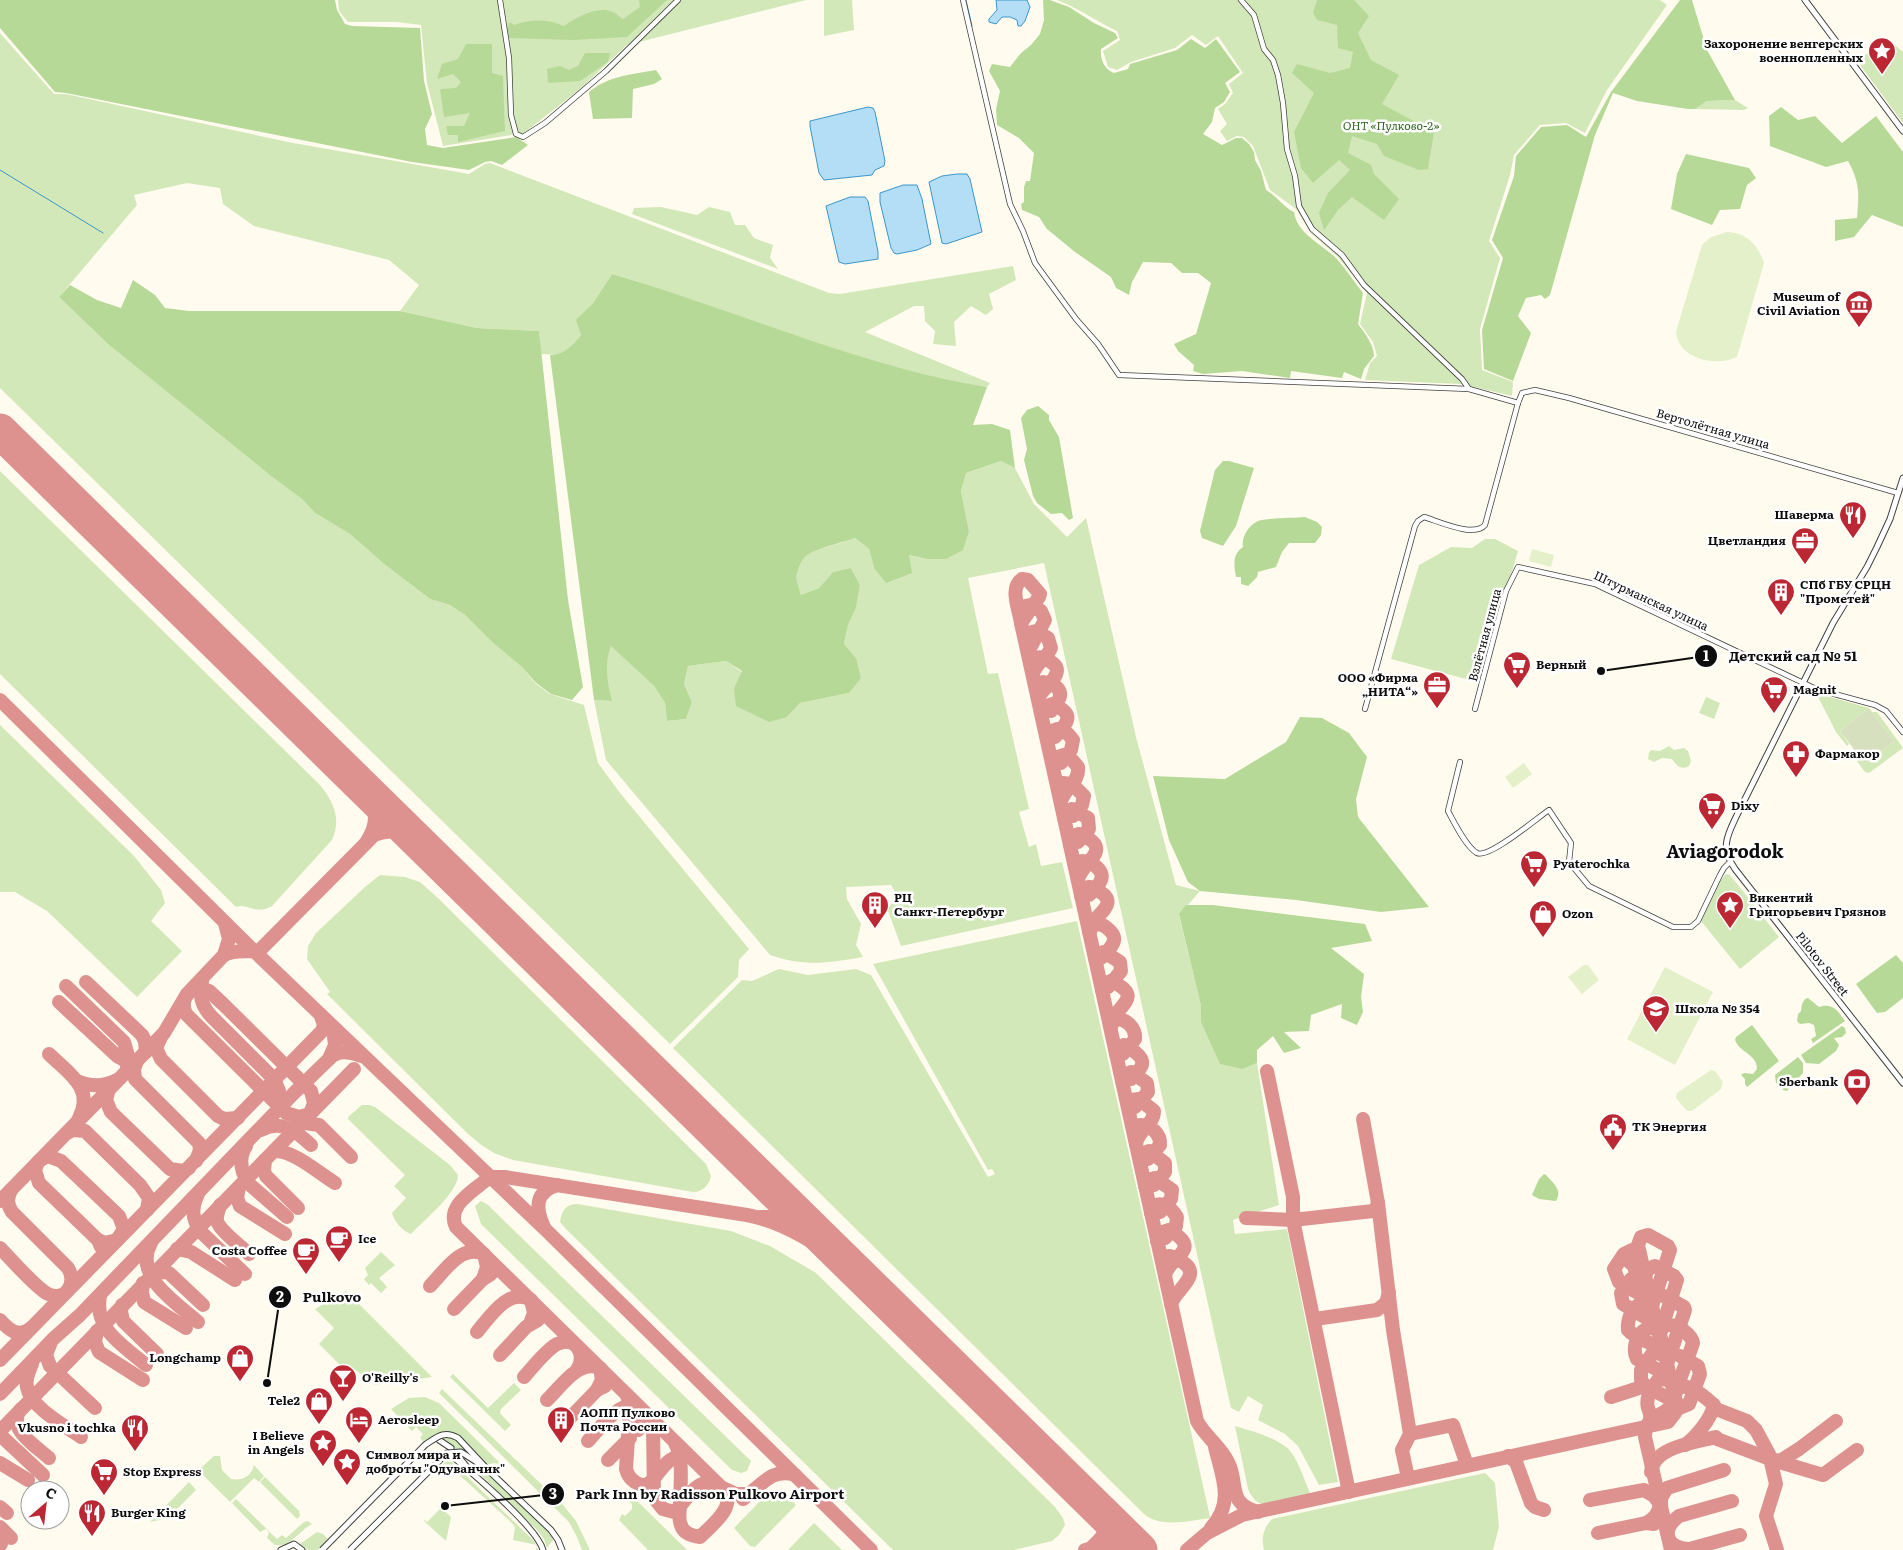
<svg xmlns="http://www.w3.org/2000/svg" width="1903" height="1550" font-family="Literata,serif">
  <rect width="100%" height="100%" fill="#fffbee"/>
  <g fill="#d3e8b8">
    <path d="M 338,0 L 806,0 L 627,45 L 580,89 L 524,133 L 443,146 L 427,83 L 421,25 L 397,22 L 348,22 L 339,11 Z"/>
    <path d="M 824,0 L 852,0 L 854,30 L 824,36 Z"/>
    <path d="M 1057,0 L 1660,0 L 1667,5 L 1607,90 L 1585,133 L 1566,123 L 1540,125 L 1514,155 L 1510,175 L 1489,241 L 1500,258 L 1480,329 L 1482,370 L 1513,382 L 1512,396 L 1461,384 L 1365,380 L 1370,363 L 1377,356 L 1373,342 L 1360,324 L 1367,293 L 1337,256 L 1311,233 L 1296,209 L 1270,190 L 1253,146 L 1244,137 L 1237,136 L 1227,141 L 1220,131 L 1227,124 L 1218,109 L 1225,104 L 1233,93 L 1229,84 L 1243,73 L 1218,36 L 1206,45 L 1192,35 L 1175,48 L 1131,62 L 1117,70 L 1108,67 L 1103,51 L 1120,40 L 1117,31 C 1096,21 1078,8 1057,0 Z"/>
    <path d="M 0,33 L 54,94 L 66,94 L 288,142 L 469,174 L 485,164 L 490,163 L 829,293 L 840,294 L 1013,266 L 1016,280 L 989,294 L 993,309 L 986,315 L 971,306 L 954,322 L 956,346 L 933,344 L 935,331 L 925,321 L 924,306 L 914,306 L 865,332 L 990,383 L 987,387 C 858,367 737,311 612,274 L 593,303 L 577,320 L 581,335 C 569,351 562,356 541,354 L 539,331 L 477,328 L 400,311 L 419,285 L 389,260 L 254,226 L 223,204 L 220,188 L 187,183 L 134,195 L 137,205 L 59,297 L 109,345 L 271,476 L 302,499 L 315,513 L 350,534 L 384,564 L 430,599 L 450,605 L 465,615 L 493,643 L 522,667 L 535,683 L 550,694 L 584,705 L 598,763 L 620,793 L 749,949 L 739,960 L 738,977 L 670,1044 L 0,388 Z"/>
    <path d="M 1888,39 L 1903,52 L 1903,123 L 1857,61 Z"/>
    <path d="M 1735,100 L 1748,108 L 1744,110 L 1695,109 L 1707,101 Z"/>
    <path d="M 661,207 L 697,215 L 709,207 L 730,212 L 735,225 L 745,225 L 754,238 L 773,245 L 770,258 L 778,269 L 632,214 L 634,208 Z"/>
    <path d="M 1001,461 L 1015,468 L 1034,504 L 1067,537 L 1086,518 L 1136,737 L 1176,885 L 1200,891 L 1179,915 L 1201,1006 L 1201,1022 L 1243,1069 L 1257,1063 L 1279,1205 L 1233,1220 L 1235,1234 L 1287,1229 L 1338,1482 L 1319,1485 L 1298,1446 L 1285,1434 L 1258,1420 L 1263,1405 L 1248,1396 L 1239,1412 L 1231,1408 L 1044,563 L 968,578 L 988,674 L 998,673 L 1029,809 L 1019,812 L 1029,847 L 1036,844 L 1041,866 L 1062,862 L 1073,908 L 901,946 L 887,908 L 899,898 L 891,885 L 846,887 L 847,899 L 861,924 L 856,945 L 863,957 C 828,963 805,967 770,955 L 606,760 L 594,700 L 611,701 C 606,678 604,668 611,645 L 654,686 L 665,703 L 667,721 L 686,719 L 692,702 L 684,684 L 688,666 L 726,661 L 742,672 L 734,688 L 787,717 L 800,703 L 849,693 L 856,658 L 844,644 L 848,625 L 856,608 L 860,585 L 851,568 L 833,572 L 819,588 L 801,595 L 796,577 C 798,571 800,563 804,558 C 812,549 841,544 855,538 L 869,549 L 874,568 L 908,555 L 927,559 L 969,531 L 961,491 L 966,473 Z"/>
    <path d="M 0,471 L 317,782 C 333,799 342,818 332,840 L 272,906 C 254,916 248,902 236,907 L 0,674 Z"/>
    <path d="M 1485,539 L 1495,539 L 1518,551 L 1511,575 L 1502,594 L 1477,682 L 1391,659 L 1419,565 L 1451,547 L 1472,548 Z"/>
    <path d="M 1816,693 L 1869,708 L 1840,731 L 1849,744 L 1847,746 L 1836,732 Z"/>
    <path d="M 1706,697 L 1720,703 L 1714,719 L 1699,713 Z"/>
    <path d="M 1872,712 L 1877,712 L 1903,748 L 1869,773 L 1865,772 L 1851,753 L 1854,750 L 1865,764 L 1894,741 Z"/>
    <path d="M 0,725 L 134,856 L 161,890 L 165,903 L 151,921 L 182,951 L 137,997 L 47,911 L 15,892 L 0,892 Z"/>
    <path d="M 1669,746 L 1674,750 L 1684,748 L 1688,751 L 1691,761 L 1689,766 C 1681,771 1676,765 1672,759 L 1662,758 L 1654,762 L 1648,759 L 1649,753 L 1651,750 L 1660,751 Z"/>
    <path d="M 1726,874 L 1730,875 L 1779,937 L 1740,969 L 1701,921 L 1719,882 Z"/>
    <path d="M 380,875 L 405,877 L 420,882 L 439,899 L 706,1164 L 711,1176 C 709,1185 703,1192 693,1192 L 513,1160 L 494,1153 L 480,1144 L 467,1133 L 327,994 L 330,992 L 307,959 L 308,946 L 316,933 L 365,887 Z"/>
    <path d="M 1077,921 L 1210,1517 L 1210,1518 C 1190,1521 1160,1528 1144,1514 L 673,1048 L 742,980 L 752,981 L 779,969 L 808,975 L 856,969 L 871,975 L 988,1177 L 995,1174 L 992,1169 L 988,1170 L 873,964 Z"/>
    <path d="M 362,1105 L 369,1105 L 375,1107 L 450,1165 L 458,1175 C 458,1193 423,1221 411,1234 C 403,1232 394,1221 392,1213 L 406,1198 L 394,1186 L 405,1175 L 348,1119 L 348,1117 Z"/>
    <path d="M 481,1201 L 487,1204 L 751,1461 L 747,1471 L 741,1473 L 732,1470 L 481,1224 L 475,1206 Z"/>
    <path d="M 578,1204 L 731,1231 L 770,1246 L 816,1273 L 1055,1507 L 1063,1518 L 1065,1525 L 1059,1535 L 1052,1541 L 1014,1550 L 893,1550 L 566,1229 L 560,1222 C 562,1211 565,1204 578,1204 Z"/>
    <path d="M 381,1252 L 395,1265 L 379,1278 L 387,1287 L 381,1293 L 371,1283 L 369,1285 L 364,1279 L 368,1275 L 365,1268 Z"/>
    <path d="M 346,1291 L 432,1377 L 375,1385 L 349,1365 L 344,1369 L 319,1344 L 334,1328 L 315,1309 Z"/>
    <path d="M 453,1374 L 488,1408 L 514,1383 L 521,1390 L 501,1409 L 500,1413 L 511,1425 L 505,1431 L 450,1377 Z"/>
    <path d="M 442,1389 L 563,1505 L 576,1521 L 590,1550 L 582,1550 L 577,1537 L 569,1522 L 439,1393 Z"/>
    <path d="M 425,1397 L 439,1403 L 499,1462 L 498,1464 L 494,1463 L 477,1468 L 447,1441 L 440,1438 L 424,1442 L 420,1438 L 423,1434 L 416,1427 L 412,1431 L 391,1409 L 409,1398 Z"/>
    <path d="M 1235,1426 C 1251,1431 1272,1436 1286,1447 C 1297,1455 1305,1482 1311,1495 L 1266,1505 C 1256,1503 1252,1498 1248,1489 Z"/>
    <path d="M 214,1456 L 220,1456 L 222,1470 L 231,1479 C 242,1481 251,1477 254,1465 L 264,1476 L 259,1482 L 254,1478 L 230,1502 L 201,1473 L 201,1468 Z"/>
    <path d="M 447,1461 L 452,1462 L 535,1542 L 538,1550 L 536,1550 L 537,1545 L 513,1540 L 515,1527 L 511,1522 L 455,1471 L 450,1470 L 445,1473 L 440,1467 Z"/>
    <path d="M 1485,1473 L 1495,1483 L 1499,1527 L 1493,1550 L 1264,1550 C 1261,1537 1263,1529 1272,1519 Z"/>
    <path d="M 489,1474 L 551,1532 L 553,1540 L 547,1548 L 544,1539 L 537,1530 L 481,1475 Z"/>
    <path d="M 265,1477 L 299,1511 L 300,1516 L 297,1519 L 260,1482 Z"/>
    <path d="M 189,1482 L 196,1490 L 168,1518 L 150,1522 Z"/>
    <path d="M 630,1494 L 687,1550 L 648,1550 L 619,1520 L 622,1514 L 625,1516 L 632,1509 L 632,1504 L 626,1498 Z"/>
    <path d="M 778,1494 L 784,1494 L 796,1505 L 755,1547 L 750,1546 L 734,1528 L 761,1500 Z"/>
    <path d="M 236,1499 L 277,1539 L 282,1535 L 286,1538 L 304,1522 L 308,1521 L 312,1524 C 300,1530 290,1548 275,1545 L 267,1538 L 269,1532 L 266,1529 L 260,1532 L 232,1503 Z"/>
    <path d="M 438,1506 L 439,1506 L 451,1517 L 446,1541 L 424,1521 L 425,1520 L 427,1522 L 440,1509 Z"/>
    <path d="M 814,1523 L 842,1550 L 788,1550 Z"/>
    <path d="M 317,1532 L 323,1534 L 328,1539 L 318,1550 L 308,1550 L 300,1544 Z"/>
  </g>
  <g fill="#b7d998">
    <path d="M 0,0 L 335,0 L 337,10 L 345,24 L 352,26 L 420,28 L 424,81 L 432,114 L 425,129 L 427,145 L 443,148 L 516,137 L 528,145 L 502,165 L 491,161 L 485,162 L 469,170 L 412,162 L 66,93 L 55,92 L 0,28 Z"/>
    <path d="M 639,0 L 667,0 L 627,37 L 573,40 L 509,38 L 507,28 L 510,22 L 514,25 C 533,19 546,19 564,26 C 576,17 598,5 613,12 C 616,13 620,17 623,19 L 640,7 Z"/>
    <path d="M 1043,0 L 1050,0 L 1069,7 L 1094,23 L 1115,33 L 1118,38 L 1101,49 C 1100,59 1104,69 1114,73 L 1128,69 L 1130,64 L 1177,50 L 1191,39 L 1205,48 L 1216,39 L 1240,72 L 1225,83 L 1230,92 L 1224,102 L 1215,108 L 1212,122 L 1203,134 L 1222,145 L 1236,138 L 1242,138 L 1249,144 L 1254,152 L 1255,160 L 1261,171 L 1266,190 C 1277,196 1283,207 1294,212 C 1297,234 1323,245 1336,258 C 1346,269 1354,282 1363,293 L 1358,324 C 1366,335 1373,343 1374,356 L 1364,369 L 1361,379 L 1344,372 L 1342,378 L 1291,371 L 1290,378 L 1242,371 L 1203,374 L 1193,371 L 1194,365 L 1178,351 L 1174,344 L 1196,334 L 1211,283 L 1198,273 L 1182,273 L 1171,263 L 1143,262 L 1132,282 L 1129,295 L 1116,288 L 1111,277 L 1075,252 L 1047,229 L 1039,217 L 1022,210 L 1021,204 L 1024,202 L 1024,187 L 1026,181 L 1030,181 L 1034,153 L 1019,138 L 997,125 L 996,109 L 1000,91 L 989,71 L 992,64 L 1010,67 L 1021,53 L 1031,45 L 1040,34 L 1044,20 Z"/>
    <path d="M 1317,0 L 1354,0 L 1369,16 L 1358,33 L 1371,60 L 1399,75 L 1382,104 L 1434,132 L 1428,169 L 1419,170 L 1384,156 L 1377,144 L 1352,136 L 1348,153 L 1371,165 L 1374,174 L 1399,199 L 1384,220 L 1352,197 L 1338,210 L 1324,230 L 1319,213 L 1328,193 L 1350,170 L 1339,160 L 1313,183 L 1301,168 L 1294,132 L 1314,93 L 1292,73 L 1297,64 L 1330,73 L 1350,68 L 1353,52 L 1338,48 L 1337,25 L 1317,20 L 1313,13 Z"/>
    <path d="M 1680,0 L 1692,0 L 1707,50 L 1735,100 L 1707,101 L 1695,109 L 1688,109 L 1637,101 L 1613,93 L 1595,135 L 1550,295 L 1545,299 L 1541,295 L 1526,298 L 1518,316 L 1531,333 L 1513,381 L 1484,369 L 1482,330 L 1503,258 L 1492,240 L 1514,176 L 1516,156 L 1541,127 L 1567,125 L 1586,137 L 1611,92 Z"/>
    <path d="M 466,44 L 492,44 L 492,73 L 503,76 L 505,131 L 458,142 L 458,135 L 448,135 L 446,126 L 464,126 L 470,113 L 444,117 L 440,89 L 456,88 L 461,82 L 453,74 L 437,79 L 442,64 L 458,59 Z"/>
    <path d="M 585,53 L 610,53 L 608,62 L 580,81 L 548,83 L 547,69 L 560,66 L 569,70 L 578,66 Z"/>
    <path d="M 656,70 L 662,79 L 654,84 L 633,89 L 632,118 L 593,119 L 589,92 C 608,76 633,74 656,70 Z"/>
    <path d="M 1781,107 L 1798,120 L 1815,116 L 1842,143 L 1876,116 L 1903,152 L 1903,227 L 1872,215 L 1854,237 L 1835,241 L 1835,220 L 1857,218 C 1859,193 1860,183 1848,161 L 1826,167 L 1770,146 L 1769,116 Z"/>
    <path d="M 1686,154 L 1749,168 L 1756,178 L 1747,185 L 1740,209 L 1720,210 L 1712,225 L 1671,209 L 1677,174 Z"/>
    <path d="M 612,274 C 737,310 857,366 987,387 L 973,425 L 992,424 L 1010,430 L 1015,468 L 1001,461 L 966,473 L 961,491 L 969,531 L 963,550 L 946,559 L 927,559 L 909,555 L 912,573 L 886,583 L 874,568 L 869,549 L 855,538 C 842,543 812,549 804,558 C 800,563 798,571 796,577 L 801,595 L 819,588 L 833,572 L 851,568 L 860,585 L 856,608 L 848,625 L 844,644 L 856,658 L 861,678 L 849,693 L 800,703 L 787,717 L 769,722 L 736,706 L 734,688 L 742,671 L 726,661 L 688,666 L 684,684 L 692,702 L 686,719 L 667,721 L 665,703 L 654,686 L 611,646 C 604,665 607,681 612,701 L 594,700 L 550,355 C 565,354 572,346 581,335 L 576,320 L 593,303 Z"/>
    <path d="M 133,280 L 155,295 L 165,308 L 189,311 L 400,311 L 477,328 L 539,331 L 568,600 L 583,687 L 572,700 L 551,694 L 535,682 L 522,667 L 493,643 L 465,615 L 450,605 L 430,599 L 384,564 L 350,534 L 315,513 L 302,499 L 271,476 L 109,345 L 59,297 L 70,285 L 97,300 L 121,308 Z"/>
    <path d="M 1038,406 L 1049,415 L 1049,420 L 1059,437 L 1073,518 L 1069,520 L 1062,513 L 1051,514 L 1037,503 L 1033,496 L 1024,460 L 1027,449 L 1021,418 L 1027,410 Z"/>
    <path d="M 1223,461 L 1229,461 L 1254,468 L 1236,526 L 1223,546 L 1202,538 L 1200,531 L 1215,470 Z"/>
    <path d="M 1305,517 L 1317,522 L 1322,527 L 1321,535 L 1315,543 L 1289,543 L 1282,552 L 1276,567 L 1258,572 L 1257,577 L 1248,586 L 1241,584 L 1241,577 L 1236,577 C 1234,566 1232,554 1243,547 C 1241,537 1249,525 1258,521 C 1265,518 1295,518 1305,517 Z"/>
    <path d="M 1300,717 L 1322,718 L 1349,733 L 1367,757 L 1356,799 L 1358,817 L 1429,907 L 1381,912 L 1296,900 L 1200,891 L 1188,882 L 1169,840 L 1153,776 L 1225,779 L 1286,742 Z"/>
    <path d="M 1186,905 L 1213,905 L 1365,924 L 1372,941 L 1331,948 L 1364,974 L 1361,997 L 1363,1012 L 1357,1025 L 1341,1018 L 1342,1004 L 1311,1015 L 1309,1031 L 1284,1032 L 1301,1048 L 1284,1053 L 1273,1036 L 1257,1050 L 1257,1063 L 1243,1069 L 1220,1064 L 1201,1022 L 1201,1006 L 1179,914 Z"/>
    <path d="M 1896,955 L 1903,963 L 1903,998 L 1885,1012 L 1877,1013 L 1856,984 Z"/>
    <path d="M 1808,998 L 1819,1007 C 1833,1003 1837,1010 1845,1021 L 1813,1043 L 1811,1039 L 1816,1036 L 1814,1025 L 1809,1023 L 1800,1024 L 1797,1021 L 1798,1014 L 1801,1011 L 1802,1004 L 1805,999 Z"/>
    <path d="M 1752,1025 L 1779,1061 L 1747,1087 L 1745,1084 L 1745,1079 L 1741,1075 L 1744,1073 L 1753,1074 L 1757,1069 C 1757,1054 1740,1053 1735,1040 L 1736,1037 Z"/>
    <path d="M 1842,1026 L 1845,1028 L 1846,1033 L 1842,1037 L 1834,1038 L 1839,1045 L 1836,1051 L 1819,1064 L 1806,1063 L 1801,1055 Z"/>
    <path d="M 1798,1057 L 1803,1063 L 1803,1073 L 1787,1091 L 1783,1090 L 1782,1087 L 1776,1083 L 1775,1075 Z"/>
    <path d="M 1544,1174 L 1546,1175 C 1553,1183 1563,1190 1556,1201 L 1539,1199 L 1532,1195 L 1539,1179 Z"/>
  </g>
  <path fill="#d6e0bf" d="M 1869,708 L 1894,741 L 1865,764 L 1840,731 Z"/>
  <g fill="#e4f0ca">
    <path d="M 1727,232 C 1746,232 1758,245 1764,263 L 1737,357 C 1716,367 1679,360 1676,332 L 1702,245 L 1711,237 Z"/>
    <path d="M 1532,549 L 1554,555 L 1551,567 L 1529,561 Z"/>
    <path d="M 1524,763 L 1532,774 L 1513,788 L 1505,777 Z"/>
    <path d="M 1584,965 L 1588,965 L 1599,980 L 1582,994 L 1568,977 Z"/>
    <path d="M 1665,967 L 1713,992 L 1675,1065 L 1627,1039 Z"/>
    <path d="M 1711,1070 L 1715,1071 L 1723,1082 L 1721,1089 L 1692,1111 L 1687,1111 L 1676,1098 L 1677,1093 Z"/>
  </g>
  <g fill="#b3def5" stroke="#3c96cb">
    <path d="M 996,0 L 1027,0 L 1030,7 L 1025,21 L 1021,26 L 1018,26 L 1017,20 L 1010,17 L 1002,17 L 996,24 L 989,22 L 989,19 L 997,10 Z"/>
    <path d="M 868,107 L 873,108 L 875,112 L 885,161 L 884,166 L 875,170 L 872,175 L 824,180 L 819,173 L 810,126 L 810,121 Z"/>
    <path d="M 957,174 L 967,174 L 970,179 L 982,232 L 946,244 L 942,243 L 929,182 L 942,176 Z"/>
    <path d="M 903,185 L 917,185 L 922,199 L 931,244 L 917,250 L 897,254 L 894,253 L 891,248 L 880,202 L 880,193 Z"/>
    <path d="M 850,197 L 865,197 L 868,201 L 878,252 L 878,259 L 845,264 L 839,262 L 826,206 Z"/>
  </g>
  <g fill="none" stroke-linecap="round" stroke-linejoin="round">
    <g stroke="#3c96cb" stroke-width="1">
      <path d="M 966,0 L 972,26"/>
      <path d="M 0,170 L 103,233"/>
    </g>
    <g stroke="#dd9290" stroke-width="14">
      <path d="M 1022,579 L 1028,580 L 1040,594 L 1039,597 L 1021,623 C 1019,609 1009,588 1022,579 Z"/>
      <path d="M 1025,606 L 1030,605 L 1041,611 L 1045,620 L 1028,652"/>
      <path d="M 1021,623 L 1197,1421 C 1205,1436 1221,1447 1228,1462 C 1239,1482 1226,1504 1258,1512"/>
      <path d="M 1029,633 L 1036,631 L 1048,638 L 1051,648 C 1047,658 1036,663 1033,674"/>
      <path d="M 1036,658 C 1042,656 1045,659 1051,662 C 1068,673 1043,687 1038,698"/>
      <path d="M 1043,682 C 1048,682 1050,684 1055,686 C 1066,694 1057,702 1051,711"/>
      <path d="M 0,700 L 254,951 L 547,1231 L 871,1550"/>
      <path d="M 1042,713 L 1044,707 L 1052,704 C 1076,714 1068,722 1055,737"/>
      <path d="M 1048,738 L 1049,732 L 1057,729 L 1068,734 L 1073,740 L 1071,750 L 1061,763"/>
      <path d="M 1053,766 L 1055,758 L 1064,755 L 1073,761 L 1078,767 C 1080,782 1064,788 1061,802"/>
      <path d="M 1063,783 L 1072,784 L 1084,796 L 1082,805 L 1073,816"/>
      <path d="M 1064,818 L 1066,813 L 1072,809 L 1088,818 L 1089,829 L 1078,842"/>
      <path d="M 367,841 C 378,824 377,810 368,792"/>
      <path d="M 1070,844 L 1073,836 L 1079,834 C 1117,849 1081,862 1078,880"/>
      <path d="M 1082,861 C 1091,861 1107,871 1100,882 C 1098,887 1093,891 1089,895"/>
      <path d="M 1081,896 L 1084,888 C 1089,886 1091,887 1095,889 C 1126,904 1090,915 1089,932"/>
      <path d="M 225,923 L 229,939 L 224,955 C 236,949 247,953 260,950 L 374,835 C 389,829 399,831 413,837"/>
      <path d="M 1090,931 L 1093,925 L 1101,924 C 1121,936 1116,943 1101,958"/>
      <path d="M 1095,958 L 1098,954 L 1104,952 L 1120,962 L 1121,971 L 1108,987"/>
      <path d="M 202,981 C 199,995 201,1005 211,1016 L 274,1079 L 279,1091 L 279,1106"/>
      <path d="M 86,982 L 142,1035 L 145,1041 L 146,1052"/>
      <path d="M 66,986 L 124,1042 L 128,1056 L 127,1069"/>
      <path d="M 201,988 L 209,991 L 223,1004 L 311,1091 L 314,1103 L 310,1114 L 299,1117 L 286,1113 L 186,1014 C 180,1000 187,990 201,988 Z"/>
      <path d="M 1102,990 L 1104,984 L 1111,981 C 1146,997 1116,1005 1110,1025"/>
      <path d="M 59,1002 L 117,1056 L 128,1062 L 137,1061 L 134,1069 L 135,1079 L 199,1143 L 200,1150 L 196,1161"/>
      <path d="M 1111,1026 L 1114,1020 L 1120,1019 C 1129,1022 1136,1029 1135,1039 L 1123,1054"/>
      <path d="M 333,1028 L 335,1045 L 329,1059 C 338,1049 350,1052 361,1056"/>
      <path d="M 161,1037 L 156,1048 L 161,1059 L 218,1116 L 224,1119 L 238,1118"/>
      <path d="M 49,1054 C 68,1073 95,1088 79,1118"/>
      <path d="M 1116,1054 L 1119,1048 L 1124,1045 C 1128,1047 1131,1049 1135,1052 C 1149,1063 1140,1069 1131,1079"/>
      <path d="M 1267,1071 L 1293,1197 L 1293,1220 L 1349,1492"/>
      <path d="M 77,1081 C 91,1087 104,1087 117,1080"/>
      <path d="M 1122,1081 L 1124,1075 L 1131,1072 L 1147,1083 L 1148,1092 L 1135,1107"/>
      <path d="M 109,1089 L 106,1100 L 111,1112 L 170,1169 L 183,1171 L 189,1168"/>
      <path d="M 1128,1107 L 1131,1100 L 1139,1099 L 1154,1111 C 1154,1125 1138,1130 1136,1144"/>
      <path d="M 1363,1119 L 1378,1203"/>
      <path d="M 299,1125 L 305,1123 L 319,1125 L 351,1157"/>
      <path d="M 1140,1125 C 1151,1125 1161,1134 1160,1145 L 1148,1159"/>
      <path d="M 261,1130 C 282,1119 296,1131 311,1145"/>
      <path d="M 67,1133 L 73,1130 L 85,1131 L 140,1185 L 149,1198 L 147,1210"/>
      <path d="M 246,1146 C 238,1158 241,1171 248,1183 L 287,1217"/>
      <path d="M 274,1151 C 292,1149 320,1174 335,1183"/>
      <path d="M 40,1160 L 48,1156 L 61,1161 L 77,1176 L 119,1216 L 124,1229 L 117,1240 L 105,1243 L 98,1240"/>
      <path d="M 265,1160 L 264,1171 L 266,1176 L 298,1208"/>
      <path d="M 1140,1160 L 1142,1154 L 1149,1151 L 1165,1163 L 1165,1172 L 1154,1185"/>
      <path d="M 38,1162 L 35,1170 L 39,1183 L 98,1240 L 101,1247"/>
      <path d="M 1145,1186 L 1148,1180 L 1155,1178 L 1172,1190 L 1171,1199 L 1160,1212"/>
      <path d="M 239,1187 L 237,1198 L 240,1206 L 285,1234"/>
      <path d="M 198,1194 C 191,1208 192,1219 201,1232 L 245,1274"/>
      <path d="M 0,1201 L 164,1033 L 187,994 L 224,955"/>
      <path d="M 220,1205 C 219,1210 216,1216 217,1221 C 220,1231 242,1247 249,1254"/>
      <path d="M 1151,1213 L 1154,1206 C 1163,1201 1172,1209 1177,1217 L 1176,1226 L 1165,1238"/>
      <path d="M 760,1217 L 772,1217 L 779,1214 L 782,1204 L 781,1197"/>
      <path d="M 1246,1218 L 1293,1220 L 1373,1211 L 1376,1208 L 1378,1203 L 1393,1330 L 1410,1434 L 1402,1450 L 1408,1478"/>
      <path d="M 544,1227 C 535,1208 535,1192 557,1185"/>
      <path d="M 1648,1235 L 1668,1246 L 1670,1250 L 1652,1306 L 1638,1245 L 1641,1237 Z"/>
      <path d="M 1157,1241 L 1160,1233 L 1169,1230 C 1205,1250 1168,1256 1165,1276"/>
      <path d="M 151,1243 C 132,1276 177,1303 198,1322"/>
      <path d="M 0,1248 C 10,1258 37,1289 48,1294 C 66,1302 77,1283 68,1268 L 12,1212 C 7,1204 7,1199 11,1190"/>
      <path d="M 177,1249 L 191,1252 L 235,1280"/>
      <path d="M 1640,1254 L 1632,1250 L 1624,1254 L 1614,1269 L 1619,1282 L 1650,1300 L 1660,1334 L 1653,1327 C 1638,1329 1631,1347 1637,1359 L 1666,1374 L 1671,1382 L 1665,1379 L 1658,1380 C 1652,1388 1645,1397 1648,1408 C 1650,1413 1651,1415 1650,1420"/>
      <path d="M 1169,1256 C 1175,1257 1179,1260 1184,1263 C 1202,1276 1175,1290 1171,1304"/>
      <path d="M 1623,1256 L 1634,1266 L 1640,1289"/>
      <path d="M 153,1273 L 164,1272 L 169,1273 L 203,1305"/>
      <path d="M 1631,1279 L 1621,1293 L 1623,1304 L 1653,1322 L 1658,1328"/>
      <path d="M 143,1283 L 142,1292 L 144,1302 L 186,1328"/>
      <path d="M 430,1286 C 444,1272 461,1243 484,1254 L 487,1267 L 483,1279"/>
      <path d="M 100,1295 C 93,1329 123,1345 146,1365"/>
      <path d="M 1664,1296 L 1684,1307 L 1685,1310 L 1667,1364"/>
      <path d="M 122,1305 L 121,1311 L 123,1321 L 157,1354"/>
      <path d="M 1652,1306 L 1646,1302 C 1633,1304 1627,1318 1628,1330 C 1639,1342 1657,1341 1665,1356 L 1657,1353 L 1652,1354 L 1641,1370 L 1641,1380 L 1645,1386 L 1674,1401"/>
      <path d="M 454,1309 L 483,1279 L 491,1274"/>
      <path d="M 1315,1319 L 1377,1310 L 1386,1303 L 1389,1292"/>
      <path d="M 0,1320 C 10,1331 18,1338 31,1328"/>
      <path d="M 1661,1329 C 1664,1327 1666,1325 1669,1325 C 1678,1325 1692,1335 1693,1343 C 1688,1358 1682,1373 1677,1388 C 1675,1393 1675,1402 1671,1406 C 1660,1419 1645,1414 1645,1437 L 1671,1550"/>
      <path d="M 97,1331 L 95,1342 L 99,1352 L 143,1380"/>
      <path d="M 477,1332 C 489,1318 509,1286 531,1300 L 534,1313 L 530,1324"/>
      <path d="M 51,1342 L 46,1355 L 50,1366 L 95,1408"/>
      <path d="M 500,1355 L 526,1327 L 538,1320"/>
      <path d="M 0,1360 L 322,1031 L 324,1025 L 321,1016"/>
      <path d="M 32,1364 C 29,1371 25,1379 27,1387 C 30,1407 65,1426 81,1437"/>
      <path d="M 524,1377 C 532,1368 547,1349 557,1344 C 576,1335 587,1355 577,1370"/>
      <path d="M 1677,1388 C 1689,1382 1705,1397 1714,1405 C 1711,1419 1696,1437 1685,1445"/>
      <path d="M 0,1394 L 53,1339 L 80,1315 L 293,1094 L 329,1059"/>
      <path d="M 627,1395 L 630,1406 L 626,1469 C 628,1476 630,1478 635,1482 C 657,1497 658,1451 687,1457"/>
      <path d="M 1611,1397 L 1645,1386"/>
      <path d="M 547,1400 C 561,1387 578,1359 600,1368 L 602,1380 L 597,1390"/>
      <path d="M 21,1409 C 5,1428 37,1447 49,1458"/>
      <path d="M 1677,1409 L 1689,1404 L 1700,1374 L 1698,1366 L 1680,1356"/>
      <path d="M 1716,1409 L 1747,1421 L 1756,1430 L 1769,1454 L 1776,1484 L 1766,1516 L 1777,1550"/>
      <path d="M 649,1417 L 653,1426 L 654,1498 L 663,1509 L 674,1512 C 688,1501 694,1477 717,1484 C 743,1502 714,1523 700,1537 C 693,1536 683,1533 681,1525 C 678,1519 680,1511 680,1505 C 680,1486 684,1459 675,1443"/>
      <path d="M 567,1421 L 597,1390 L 605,1386"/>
      <path d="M 0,1431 L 354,1069"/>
      <path d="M 1410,1434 L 1453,1425 L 1467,1465"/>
      <path d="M 0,1435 L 43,1475"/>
      <path d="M 1717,1439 L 1770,1459 L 1780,1461 L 1799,1449 L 1836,1421"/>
      <path d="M 588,1441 C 598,1430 627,1391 641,1411 L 642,1422 L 638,1430"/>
      <path d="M 1508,1456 L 1516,1462 L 1531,1503 L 1535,1507 L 1544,1510"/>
      <path d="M 608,1460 L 630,1438"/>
      <path d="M 1776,1461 L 1823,1475 L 1857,1450"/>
      <path d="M 0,1463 L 28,1480"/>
      <path d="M 1651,1472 C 1654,1446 1695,1443 1716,1437"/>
      <path d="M 750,1494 L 736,1494 L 721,1487 L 456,1227 C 446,1206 472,1192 486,1180 L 490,1177 L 505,1177 L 747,1215 C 789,1223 825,1250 859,1274"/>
      <path d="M 743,1499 C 761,1486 772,1467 795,1475"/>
      <path d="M 1590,1500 L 1644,1490 L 1654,1496 L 1660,1504 C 1658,1514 1655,1518 1646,1523"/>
      <path d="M 1661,1506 L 1661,1498 L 1667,1488 L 1724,1470"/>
      <path d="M 0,1507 L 7,1513"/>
      <path d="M 0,1527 L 11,1538"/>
      <path d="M 1211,1528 C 1235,1502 1222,1477 1215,1447"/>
      <path d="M 1598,1533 L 1646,1523 L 1654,1524"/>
      <path d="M 0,1543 L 1,1544"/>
      <path d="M 1091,1548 C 1101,1539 1110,1530 1106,1516"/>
      <path d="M 1688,1549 C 1665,1547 1661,1530 1679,1516 L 1732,1501"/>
      <path d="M 1085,1550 C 1106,1545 1120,1539 1140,1550"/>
      <path d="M 1187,1550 L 1207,1533 L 1242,1515 L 1668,1422 L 1675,1413 L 1677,1406 L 1660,1334 L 1677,1280 L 1674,1276 L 1655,1266 L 1648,1269 L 1645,1276"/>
      <path d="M 1686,1550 L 1740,1535"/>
    </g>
    <path stroke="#dd9290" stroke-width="35" d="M 0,431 L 1140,1550"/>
    <g stroke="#404040" stroke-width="6">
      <g id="minor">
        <path d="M 500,0 L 509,58 L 511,115 L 516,134 L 523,137 L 545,123 L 606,71 L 678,0"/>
        <path d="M 963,0 L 1010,204 L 1023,231 L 1035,263 L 1076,319 L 1098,344 L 1119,375 L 1469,389"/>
        <path d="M 1241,0 L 1254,15 L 1264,49 L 1273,60 L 1278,75 L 1283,103 L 1287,149 L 1295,176 L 1299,206 L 1312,229 L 1342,255 L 1364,285 L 1462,379 L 1469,389 L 1518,403"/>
        <path d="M 1365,709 L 1415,526 L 1418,521 L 1424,517 C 1438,521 1474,538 1485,525 L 1518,403 L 1522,393 L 1535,390 L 1569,398 L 1898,493"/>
        <path d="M 1475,709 L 1506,591 L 1518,567 L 1595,584 L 1816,689 L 1875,705 L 1886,711 L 1903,732"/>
        <path d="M 1460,762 L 1448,811 C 1454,822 1466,847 1477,853 C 1489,859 1537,818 1549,810 L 1571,843 L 1569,862 L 1589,886 L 1673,927 L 1691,927 L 1698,921 L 1720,875 L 1724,868 L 1730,862"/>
      </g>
    </g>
    <g stroke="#404040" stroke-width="7">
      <g id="tertiary">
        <path d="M 1805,0 L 1903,131"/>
        <path d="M 1903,478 L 1890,519 L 1877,547 L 1867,567 L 1833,623 L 1737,815 C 1727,836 1720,847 1735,869 L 1903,1083"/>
        <path d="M 439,1440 L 451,1448"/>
        <path d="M 452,1456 C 472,1473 537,1527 543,1550"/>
        <path d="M 458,1456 L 467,1467"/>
        <path d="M 488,1470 L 551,1530 L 558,1540 L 562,1550"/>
        <path d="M 281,1550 L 294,1544 L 302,1550"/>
      </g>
    </g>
    <use href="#minor" stroke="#fff" stroke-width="4.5"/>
    <use href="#tertiary" stroke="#fff" stroke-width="5"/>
    <g stroke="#404040" stroke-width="7" stroke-linecap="butt">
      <g id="tertiary-bridge">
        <path d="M 322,1550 L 425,1445 C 437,1437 444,1430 458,1438 L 488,1470"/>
        <path d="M 350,1550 L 447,1453 L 461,1452 L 486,1468"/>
      </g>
    </g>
    <use href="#tertiary-bridge" stroke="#fff" stroke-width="5"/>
  </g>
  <defs>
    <g id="sight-pin" transform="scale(1.4375)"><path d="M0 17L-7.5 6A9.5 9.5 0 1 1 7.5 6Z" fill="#bb2833" stroke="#fff"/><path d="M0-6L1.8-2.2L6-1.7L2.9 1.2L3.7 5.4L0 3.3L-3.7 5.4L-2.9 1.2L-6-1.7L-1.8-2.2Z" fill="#fff"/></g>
    <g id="museum-pin" transform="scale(1.4375)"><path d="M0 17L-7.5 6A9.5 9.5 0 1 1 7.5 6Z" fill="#bb2833" stroke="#fff"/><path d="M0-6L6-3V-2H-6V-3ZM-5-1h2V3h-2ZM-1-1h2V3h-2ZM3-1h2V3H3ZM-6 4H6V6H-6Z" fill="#fff"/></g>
    <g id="restaurant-pin" transform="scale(1.4375)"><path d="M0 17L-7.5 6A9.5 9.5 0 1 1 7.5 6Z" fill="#bb2833" stroke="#fff"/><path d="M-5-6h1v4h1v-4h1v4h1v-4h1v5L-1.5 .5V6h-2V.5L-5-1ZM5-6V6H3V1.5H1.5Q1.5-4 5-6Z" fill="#fff"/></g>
    <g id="office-pin" transform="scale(1.4375)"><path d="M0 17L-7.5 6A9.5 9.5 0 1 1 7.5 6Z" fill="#bb2833" stroke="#fff"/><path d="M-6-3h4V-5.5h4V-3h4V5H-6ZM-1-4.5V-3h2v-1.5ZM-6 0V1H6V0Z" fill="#fff"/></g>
    <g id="building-pin" transform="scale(1.4375)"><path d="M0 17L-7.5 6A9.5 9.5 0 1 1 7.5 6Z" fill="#bb2833" stroke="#fff"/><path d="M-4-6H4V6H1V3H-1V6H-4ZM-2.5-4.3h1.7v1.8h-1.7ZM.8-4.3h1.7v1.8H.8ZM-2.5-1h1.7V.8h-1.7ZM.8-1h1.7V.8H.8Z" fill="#fff"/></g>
    <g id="supermarket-pin" transform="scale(1.4375)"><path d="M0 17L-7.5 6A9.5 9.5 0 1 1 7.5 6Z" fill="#bb2833" stroke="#fff"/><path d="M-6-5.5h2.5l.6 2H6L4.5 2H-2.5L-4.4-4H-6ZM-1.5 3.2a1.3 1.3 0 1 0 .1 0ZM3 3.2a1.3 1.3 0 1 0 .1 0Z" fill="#fff"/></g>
    <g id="pharmacy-pin" transform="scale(1.4375)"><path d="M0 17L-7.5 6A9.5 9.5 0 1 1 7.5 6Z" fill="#bb2833" stroke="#fff"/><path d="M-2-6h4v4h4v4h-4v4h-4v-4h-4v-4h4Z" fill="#fff"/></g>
    <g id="shop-pin" transform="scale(1.4375)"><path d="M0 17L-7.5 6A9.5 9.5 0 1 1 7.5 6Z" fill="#bb2833" stroke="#fff"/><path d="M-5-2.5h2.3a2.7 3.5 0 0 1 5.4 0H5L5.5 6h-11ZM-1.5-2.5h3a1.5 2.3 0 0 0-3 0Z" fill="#fff"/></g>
    <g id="school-pin" transform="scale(1.4375)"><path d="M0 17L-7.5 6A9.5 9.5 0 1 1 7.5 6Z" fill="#bb2833" stroke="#fff"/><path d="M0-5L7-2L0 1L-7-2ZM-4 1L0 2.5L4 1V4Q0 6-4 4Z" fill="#fff"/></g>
    <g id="bank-pin" transform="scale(1.4375)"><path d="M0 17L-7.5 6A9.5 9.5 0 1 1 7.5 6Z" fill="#bb2833" stroke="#fff"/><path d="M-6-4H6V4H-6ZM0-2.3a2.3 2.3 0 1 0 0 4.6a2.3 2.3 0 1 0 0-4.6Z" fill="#fff"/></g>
    <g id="civic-pin" transform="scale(1.4375)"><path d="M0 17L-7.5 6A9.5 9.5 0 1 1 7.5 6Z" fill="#bb2833" stroke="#fff"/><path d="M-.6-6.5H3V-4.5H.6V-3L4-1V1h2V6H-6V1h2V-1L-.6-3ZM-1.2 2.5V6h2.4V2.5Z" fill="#fff"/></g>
    <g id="cafe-pin" transform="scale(1.4375)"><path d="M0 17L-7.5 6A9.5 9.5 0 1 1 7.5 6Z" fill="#bb2833" stroke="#fff"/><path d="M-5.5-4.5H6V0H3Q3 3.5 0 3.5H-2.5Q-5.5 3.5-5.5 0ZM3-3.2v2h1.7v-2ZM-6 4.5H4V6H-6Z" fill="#fff"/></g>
    <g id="bar-pin" transform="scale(1.4375)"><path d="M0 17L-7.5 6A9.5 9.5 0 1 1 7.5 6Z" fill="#bb2833" stroke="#fff"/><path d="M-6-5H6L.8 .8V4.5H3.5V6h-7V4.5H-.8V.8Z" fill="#fff"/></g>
    <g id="hotel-pin" transform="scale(1.4375)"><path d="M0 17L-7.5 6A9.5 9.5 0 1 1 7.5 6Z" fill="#bb2833" stroke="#fff"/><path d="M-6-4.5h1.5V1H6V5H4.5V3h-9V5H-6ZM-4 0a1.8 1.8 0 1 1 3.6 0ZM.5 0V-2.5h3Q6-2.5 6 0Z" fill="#fff"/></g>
  </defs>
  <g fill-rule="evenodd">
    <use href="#sight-pin" x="1882" y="51"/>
    <use href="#museum-pin" x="1859" y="304"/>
    <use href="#restaurant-pin" x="1853" y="515"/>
    <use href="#office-pin" x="1805" y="541"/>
    <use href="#building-pin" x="1781" y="592"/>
    <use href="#supermarket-pin" x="1517" y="665"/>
    <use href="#office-pin" x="1437" y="685"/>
    <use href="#supermarket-pin" x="1774" y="690"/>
    <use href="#pharmacy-pin" x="1796" y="754"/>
    <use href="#supermarket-pin" x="1712" y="806"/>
    <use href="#supermarket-pin" x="1534" y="864"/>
    <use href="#building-pin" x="875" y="905"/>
    <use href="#sight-pin" x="1730" y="905"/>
    <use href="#shop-pin" x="1543" y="914"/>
    <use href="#school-pin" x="1656" y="1009"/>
    <use href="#bank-pin" x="1857" y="1082"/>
    <use href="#civic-pin" x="1613" y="1127"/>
    <use href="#cafe-pin" x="339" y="1239"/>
    <use href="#cafe-pin" x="306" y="1251"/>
    <use href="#shop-pin" x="240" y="1358"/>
    <use href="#bar-pin" x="343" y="1378"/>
    <use href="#shop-pin" x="319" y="1401"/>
    <use href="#hotel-pin" x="359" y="1420"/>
    <use href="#building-pin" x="561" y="1420"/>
    <use href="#restaurant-pin" x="135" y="1428"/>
    <use href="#sight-pin" x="323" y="1443"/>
    <use href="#sight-pin" x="347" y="1462"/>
    <use href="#supermarket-pin" x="104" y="1472"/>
    <use href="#restaurant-pin" x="92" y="1513"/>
  </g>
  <g text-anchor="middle" stroke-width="5" stroke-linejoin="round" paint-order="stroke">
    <g font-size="12" font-weight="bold" fill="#0d0d0d" stroke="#fff" text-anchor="start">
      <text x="1863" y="48" text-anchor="end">Захоронение венгерских<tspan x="1863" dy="14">военнопленных</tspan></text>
      <text x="1840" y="301" text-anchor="end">Museum of<tspan x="1840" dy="14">Civil Aviation</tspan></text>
      <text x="1834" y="519" text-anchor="end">Шаверма</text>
      <text x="1786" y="545" text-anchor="end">Цветландия</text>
      <text x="1800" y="589">СПб ГБУ СРЦН<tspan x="1800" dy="14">"Прометей"</tspan></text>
      <text x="1536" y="669">Верный</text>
      <text x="1418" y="682" text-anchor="end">ООО «Фирма<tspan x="1418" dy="14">„НИТА“»</tspan></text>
      <text x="1793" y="694">Magnit</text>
      <text x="1815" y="758">Фармакор</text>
      <text x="1731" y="810">Dixy</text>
      <text x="1553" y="868">Pyaterochka</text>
      <text x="894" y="902">РЦ<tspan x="894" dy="14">Санкт-Петербург</tspan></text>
      <text x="1749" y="902">Викентий<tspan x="1749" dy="14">Григорьевич Грязнов</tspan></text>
      <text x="1562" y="918">Ozon</text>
      <text x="1675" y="1013">Школа № 354</text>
      <text x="1838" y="1086" text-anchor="end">Sberbank</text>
      <text x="1632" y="1131">ТК Энергия</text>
      <text x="358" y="1243">Ice</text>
      <text x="287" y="1255" text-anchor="end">Costa Coffee</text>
      <text x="221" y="1362" text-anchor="end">Longchamp</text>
      <text x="362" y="1382">O'Reilly's</text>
      <text x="300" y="1405" text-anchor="end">Tele2</text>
      <text x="580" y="1417">АОПП Пулково<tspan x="580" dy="14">Почта России</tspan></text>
      <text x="378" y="1424">Aerosleep</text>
      <text x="116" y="1432" text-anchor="end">Vkusno i tochka</text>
      <text x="304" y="1440" text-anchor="end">I Believe<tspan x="304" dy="14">in Angels</tspan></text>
      <text x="366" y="1459">Символ мира и<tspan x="366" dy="14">доброты "Одуванчик"</tspan></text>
      <text x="123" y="1476">Stop Express</text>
      <text x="111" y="1517">Burger King</text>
    </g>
    <g font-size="12" font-style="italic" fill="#2f641f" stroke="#fff">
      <text x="1391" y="130">ОНТ «Пулково-2»</text>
    </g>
    <g font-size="12" fill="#0d0d0d" stroke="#fff">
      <text transform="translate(1713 429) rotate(16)" y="4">Вертолётная улица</text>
      <text transform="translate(1651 601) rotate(25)" y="4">Штурманская улица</text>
      <text transform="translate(1485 635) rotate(-75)" y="4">Взлётная улица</text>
      <text transform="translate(1822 964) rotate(52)" y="4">Pilotov Street</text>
    </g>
    <g font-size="18" font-weight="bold" fill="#0d0d0d" stroke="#fff">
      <text x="1725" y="858">Aviagorodok</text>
    </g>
  </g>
  <path fill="none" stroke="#0d0d0d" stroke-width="2" d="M1601 671L1706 656M267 1383L280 1297M445 1506L553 1494"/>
  <g fill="#0d0d0d" stroke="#fff" stroke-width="2">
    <circle cx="1601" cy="671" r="5"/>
    <circle cx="267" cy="1383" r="5"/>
    <circle cx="445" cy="1506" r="5"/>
    <circle cx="1706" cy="656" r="12"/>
    <circle cx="280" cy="1297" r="12"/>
    <circle cx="553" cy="1494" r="12"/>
  </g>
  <g font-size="15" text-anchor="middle" font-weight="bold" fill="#fff">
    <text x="1706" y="661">1</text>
    <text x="280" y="1302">2</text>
    <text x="553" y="1499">3</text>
  </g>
  <g font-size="14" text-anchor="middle" font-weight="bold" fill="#0d0d0d" stroke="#fff" stroke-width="5" stroke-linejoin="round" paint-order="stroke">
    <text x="1793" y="661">Детский сад № 51</text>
    <text x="332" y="1302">Pulkovo</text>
    <text x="710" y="1499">Park Inn by Radisson Pulkovo Airport</text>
  </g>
  <g transform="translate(45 1505) rotate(28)"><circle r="24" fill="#ffffff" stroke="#9e9e9e"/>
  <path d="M0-4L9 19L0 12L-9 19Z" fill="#bb2833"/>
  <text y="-8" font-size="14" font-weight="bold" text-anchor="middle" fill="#0d0d0d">С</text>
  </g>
</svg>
